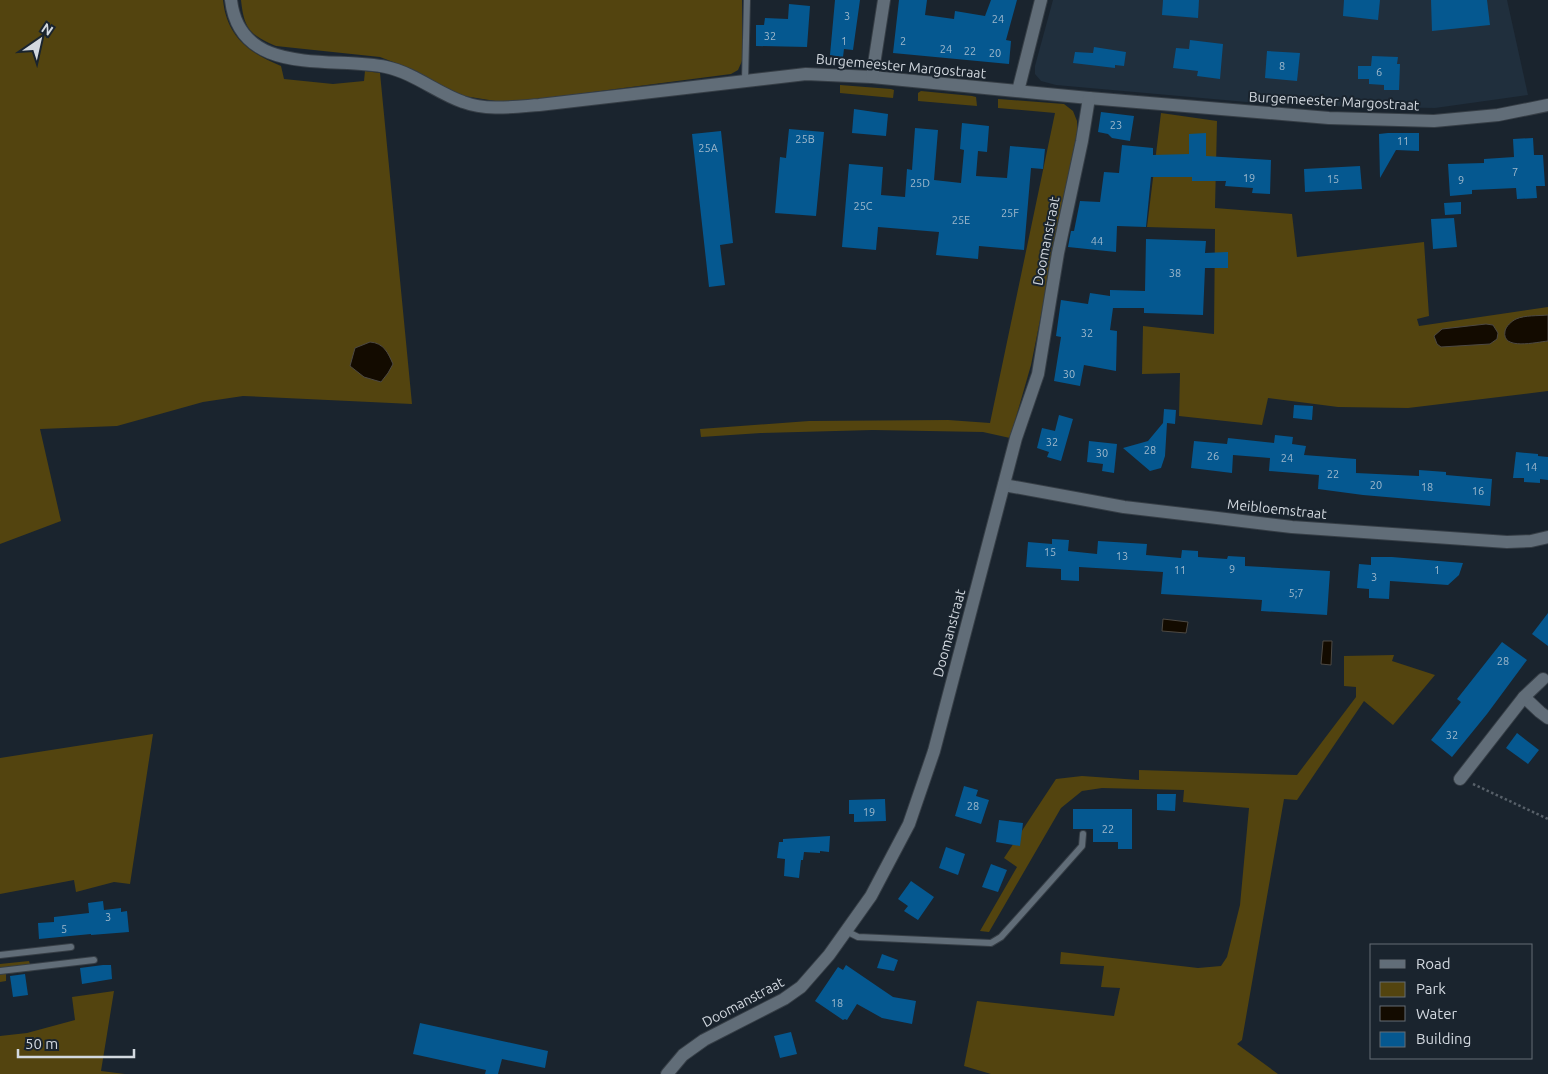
<svg xmlns="http://www.w3.org/2000/svg" width="1548" height="1074" font-family="Ubuntu,sans-serif">
  <rect width="100%" height="100%" fill="#1a242e"/>
  <path fill="#202f3d" d="M 1053,0 L 1507,0 L 1528,95 L 1435,108 L 1280,105 L 1056,85 L 1041,81 L 1035,74 L 1035,66 Z"/>
  <g fill="#53440f">
    <path d="M 0,0 L 223,0 C 227,37 249,53 281,66 L 284,79 L 333,84 L 364,81 L 365,71 L 380,73 L 412,404 L 243,396 L 203,402 L 117,426 L 40,429 L 61,521 L 0,544 Z"/>
    <path d="M 241,0 L 742,0 L 742,61 L 738,70 L 731,74 L 508,103 L 464,96 L 443,86 L 414,70 L 380,57 L 276,46 C 250,35 244,29 241,0 Z"/>
    <path d="M 840,85 L 891,89 L 894,90 L 893,98 L 840,93 Z"/>
    <path d="M 921,91 L 972,96 L 976,97 L 977,106 L 918,101 L 918,93 Z"/>
    <path d="M 998,99 L 1064,104 L 1073,111 L 1077,121 L 1077,136 L 1031,365 L 1010,438 L 983,432 L 873,430 L 761,433 L 701,437 L 700,429 L 809,421 L 948,420 L 990,423 L 1055,113 L 998,108 Z"/>
    <path d="M 1161,113 L 1217,121 L 1215,208 L 1292,214 L 1297,257 L 1424,242 L 1429,316 L 1417,319 L 1419,326 L 1548,307 L 1548,391 L 1408,408 L 1338,407 L 1268,398 L 1262,425 L 1179,416 L 1180,373 L 1142,374 L 1143,326 L 1214,334 L 1215,229 L 1147,227 Z"/>
    <path d="M 1394,655 L 1392,661 L 1435,675 L 1393,725 L 1364,701 L 1297,800 L 1284,799 L 1242,1040 L 1237,1044 L 1278,1074 L 991,1074 L 964,1066 L 977,1001 L 1114,1016 L 1120,988 L 1101,987 L 1104,966 L 1060,964 L 1061,952 L 1198,968 L 1221,966 L 1227,957 L 1240,905 L 1249,808 L 1183,802 L 1184,790 L 1102,788 L 1082,791 L 1061,808 L 989,932 L 980,931 L 1017,867 L 1004,858 L 1056,779 L 1082,776 L 1139,780 L 1139,770 L 1297,775 L 1356,697 L 1356,687 L 1344,686 L 1344,656 Z"/>
    <path d="M 153,734 L 130,884 L 114,882 L 76,892 L 74,880 L 0,894 L 0,758 Z"/>
    <path d="M 29,961 L 32,971 L 6,974 L 6,981 L 0,982 L 0,964 Z"/>
    <path d="M 114,991 L 101,1071 L 125,1074 L 0,1074 L 0,1036 L 27,1033 L 75,1020 L 72,997 Z"/>
  </g>
  <g fill="#130b00" stroke="#4d4943">
    <path d="M 1548,315 L 1548,341 C 1537,342 1501,351 1505,331 C 1506,326 1512,321 1516,319 C 1525,315 1538,316 1548,315 Z"/>
    <path d="M 1486,324 L 1493,325 L 1498,333 L 1497,339 L 1490,344 L 1441,347 L 1437,344 L 1434,336 L 1442,329 Z"/>
    <path d="M 370,342 C 384,343 388,353 393,364 L 388,373 L 381,382 L 364,377 L 350,366 L 355,348 Z"/>
    <path d="M 1163,619 L 1188,622 L 1186,633 L 1162,631 Z"/>
    <path d="M 1323,641 L 1332,641 L 1331,665 L 1321,664 Z"/>
  </g>
  <g fill="#055890">
    <path d="M 835,0 L 860,0 L 853,50 L 844,49 L 843,57 L 830,55 Z"/>
    <path d="M 899,0 L 927,0 L 925,15 L 954,19 L 955,11 L 985,16 L 991,0 L 1017,0 L 1006,40 L 1011,41 L 1009,64 L 893,53 Z"/>
    <path d="M 1163,0 L 1199,0 L 1198,18 L 1162,15 Z"/>
    <path d="M 1344,0 L 1380,0 L 1378,20 L 1343,16 Z"/>
    <path d="M 1431,0 L 1487,0 L 1490,25 L 1432,31 Z"/>
    <path d="M 789,4 L 810,6 L 807,47 L 756,46 L 756,25 L 764,25 L 765,18 L 788,19 Z"/>
    <path d="M 1190,40 L 1223,44 L 1220,79 L 1197,76 L 1198,71 L 1173,68 L 1176,48 L 1189,49 Z"/>
    <path d="M 1094,47 L 1126,52 L 1124,66 L 1115,65 L 1115,68 L 1073,63 L 1075,52 L 1093,53 Z"/>
    <path d="M 1267,51 L 1300,53 L 1297,81 L 1265,78 Z"/>
    <path d="M 1372,56 L 1398,57 L 1397,64 L 1400,64 L 1399,90 L 1384,90 L 1384,85 L 1369,84 L 1369,79 L 1358,79 L 1358,66 L 1371,66 Z"/>
    <path d="M 854,109 L 888,114 L 886,136 L 852,133 Z"/>
    <path d="M 1101,112 L 1134,116 L 1130,141 L 1112,138 L 1108,134 L 1098,132 Z"/>
    <path d="M 962,123 L 989,126 L 987,152 L 978,151 L 976,176 L 1007,178 L 1010,146 L 1045,149 L 1043,169 L 1031,168 L 1024,250 L 979,246 L 978,259 L 936,255 L 939,232 L 878,227 L 876,250 L 842,247 L 849,164 L 883,167 L 881,195 L 905,197 L 907,169 L 912,170 L 915,128 L 938,130 L 934,180 L 961,183 L 964,150 L 960,149 Z"/>
    <path d="M 789,129 L 824,132 L 816,216 L 775,213 L 780,157 L 786,158 Z"/>
    <path d="M 721,131 L 733,243 L 720,245 L 725,285 L 709,287 L 692,134 Z"/>
    <path d="M 1206,133 L 1206,156 L 1271,160 L 1270,194 L 1252,193 L 1253,188 L 1225,186 L 1226,181 L 1192,181 L 1192,177 L 1151,177 L 1146,227 L 1117,226 L 1116,252 L 1068,247 L 1071,231 L 1074,231 L 1080,201 L 1100,202 L 1104,172 L 1119,173 L 1122,145 L 1153,148 L 1153,155 L 1189,154 L 1189,134 Z"/>
    <path d="M 1388,133 L 1419,133 L 1419,151 L 1396,150 L 1380,178 L 1379,134 Z"/>
    <path d="M 1533,138 L 1534,155 L 1543,155 L 1545,186 L 1536,186 L 1537,198 L 1517,199 L 1516,188 L 1472,190 L 1472,194 L 1450,196 L 1448,164 L 1484,163 L 1484,159 L 1514,157 L 1513,139 Z"/>
    <path d="M 1360,166 L 1362,189 L 1305,192 L 1304,169 Z"/>
    <path d="M 1461,202 L 1461,214 L 1445,215 L 1444,203 Z"/>
    <path d="M 1454,218 L 1457,247 L 1433,249 L 1431,219 Z"/>
    <path d="M 1146,239 L 1206,241 L 1205,253 L 1228,252 L 1228,268 L 1205,268 L 1203,315 L 1144,313 L 1144,308 L 1113,308 L 1110,330 L 1117,331 L 1116,371 L 1084,365 L 1080,386 L 1054,381 L 1061,337 L 1056,336 L 1061,300 L 1088,304 L 1090,293 L 1110,296 L 1110,290 L 1145,291 Z"/>
    <path d="M 1294,405 L 1313,406 L 1312,420 L 1293,418 Z"/>
    <path d="M 1164,409 L 1176,410 L 1175,424 L 1167,423 L 1165,456 L 1161,468 L 1150,471 L 1123,448 L 1148,441 L 1163,423 Z"/>
    <path d="M 1059,415 L 1073,419 L 1061,461 L 1047,457 L 1049,452 L 1037,448 L 1042,428 L 1055,431 Z"/>
    <path d="M 1275,435 L 1293,437 L 1292,444 L 1306,446 L 1304,455 L 1356,459 L 1356,473 L 1419,476 L 1419,470 L 1446,472 L 1446,475 L 1492,479 L 1490,506 L 1363,495 L 1318,489 L 1319,475 L 1269,471 L 1270,458 L 1233,455 L 1232,473 L 1191,468 L 1194,441 L 1227,444 L 1228,438 L 1274,443 Z"/>
    <path d="M 1089,441 L 1117,444 L 1114,473 L 1102,471 L 1103,464 L 1087,462 Z"/>
    <path d="M 1516,452 L 1538,454 L 1538,456 L 1548,457 L 1548,480 L 1540,479 L 1540,483 L 1524,482 L 1524,478 L 1513,478 Z"/>
    <path d="M 1052,539 L 1069,540 L 1068,551 L 1097,554 L 1098,541 L 1147,544 L 1146,555 L 1181,558 L 1182,550 L 1198,551 L 1198,557 L 1227,559 L 1228,556 L 1245,557 L 1245,566 L 1330,571 L 1327,615 L 1261,611 L 1262,600 L 1161,594 L 1163,572 L 1079,567 L 1079,581 L 1061,580 L 1061,569 L 1026,567 L 1028,542 L 1052,544 Z"/>
    <path d="M 1371,557 L 1392,557 L 1463,563 L 1459,575 L 1448,585 L 1390,581 L 1389,599 L 1369,598 L 1369,589 L 1357,588 L 1359,564 L 1371,565 Z"/>
    <path d="M 1548,613 L 1548,646 L 1532,634 Z"/>
    <path d="M 1502,642 L 1527,660 L 1487,714 L 1452,757 L 1431,740 L 1461,702 L 1457,699 Z"/>
    <path d="M 1517,733 L 1539,750 L 1528,764 L 1506,748 Z"/>
    <path d="M 964,786 L 978,790 L 976,796 L 989,800 L 981,824 L 955,816 Z"/>
    <path d="M 1157,794 L 1176,794 L 1175,811 L 1157,810 Z"/>
    <path d="M 885,799 L 886,821 L 854,822 L 854,814 L 849,814 L 849,800 Z"/>
    <path d="M 1073,809 L 1132,809 L 1132,849 L 1118,849 L 1118,842 L 1093,842 L 1093,829 L 1073,829 Z"/>
    <path d="M 999,820 L 1023,823 L 1020,846 L 996,842 Z"/>
    <path d="M 830,836 L 829,852 L 820,851 L 820,853 L 804,852 L 803,860 L 801,860 L 799,878 L 784,876 L 785,859 L 777,858 L 779,842 L 783,842 L 783,839 Z"/>
    <path d="M 946,847 L 965,854 L 958,875 L 939,868 Z"/>
    <path d="M 991,864 L 1007,870 L 998,892 L 982,887 Z"/>
    <path d="M 911,881 L 934,897 L 918,920 L 904,911 L 908,906 L 898,899 Z"/>
    <path d="M 103,901 L 104,910 L 121,908 L 121,912 L 127,911 L 129,932 L 91,935 L 91,934 L 39,939 L 38,923 L 54,922 L 54,917 L 89,913 L 88,903 Z"/>
    <path d="M 882,954 L 898,960 L 894,971 L 877,968 Z"/>
    <path d="M 103,965 L 111,965 L 112,979 L 82,984 L 80,968 Z"/>
    <path d="M 846,965 L 893,997 L 916,1001 L 912,1024 L 882,1018 L 857,1004 L 847,1020 L 845,1019 L 843,1020 L 815,1001 L 838,967 L 843,970 Z"/>
    <path d="M 25,974 L 28,995 L 13,997 L 10,976 Z"/>
    <path d="M 420,1023 L 548,1051 L 545,1068 L 502,1059 L 498,1074 L 485,1074 L 486,1070 L 413,1054 Z"/>
    <path d="M 791,1032 L 797,1054 L 780,1058 L 774,1036 Z"/>
  </g>
  <g fill="none" stroke-linecap="round" stroke-linejoin="round">
    <g stroke="#363e46" stroke-width="8">
      <g id="lane">
        <path d="M 745,80 L 747,0"/>
        <path d="M 846,931 L 858,937 L 991,943 L 1001,937 L 1082,846 L 1083,834"/>
        <path d="M 0,955 L 71,947"/>
        <path d="M 0,971 L 94,960"/>
      </g>
    </g>
    <g stroke="#363e46" stroke-width="14">
      <g id="street">
        <path d="M 231,0 C 240,78 332,56 386,67 C 414,73 437,93 463,102 C 487,111 513,107 539,105 L 806,74 L 872,77 L 1089,98 L 1329,118 L 1434,121 L 1498,115 L 1548,105"/>
        <path d="M 872,77 L 884,0"/>
        <path d="M 1018,91 L 1041,0"/>
        <path d="M 1004,485 L 1124,507 L 1209,517 L 1292,527 L 1507,542 L 1531,541 L 1548,537"/>
        <path d="M 1524,697 L 1540,712 L 1548,718"/>
        <path d="M 1460,779 L 1524,697 L 1543,679"/>
        <path d="M 667,1074 L 683,1055 L 704,1040 L 784,999 L 801,987 L 829,955 L 871,896 L 909,824 L 934,751 L 1016,438 L 1038,374 L 1058,253 L 1082,141 L 1089,98"/>
      </g>
    </g>
    <path stroke="#576069" stroke-width="2.5" stroke-dasharray="2.5 2.5" stroke-linecap="butt" d="M 1473,784 L 1548,819"/>
    <use href="#lane" stroke="#616d78" stroke-width="6"/>
    <use href="#street" stroke="#616d78" stroke-width="12"/>
  </g>
  <g text-anchor="middle" stroke-width="4" stroke-linejoin="round" paint-order="stroke">
    <g font-size="11" fill="#a0b9cc">
      <text x="847" y="20">3</text>
      <text x="998" y="23">24</text>
      <text x="770" y="40">32</text>
      <text x="844" y="45">1</text>
      <text x="903" y="45">2</text>
      <text x="946" y="53">24</text>
      <text x="970" y="55">22</text>
      <text x="995" y="57">20</text>
      <text x="1282" y="70">8</text>
      <text x="1379" y="76">6</text>
      <text x="1116" y="129">23</text>
      <text x="805" y="143">25B</text>
      <text x="1403" y="145">11</text>
      <text x="708" y="152">25A</text>
      <text x="1515" y="176">7</text>
      <text x="1249" y="182">19</text>
      <text x="1333" y="183">15</text>
      <text x="1461" y="184">9</text>
      <text x="920" y="187">25D</text>
      <text x="863" y="210">25C</text>
      <text x="1010" y="217">25F</text>
      <text x="961" y="224">25E</text>
      <text x="1097" y="245">44</text>
      <text x="1175" y="277">38</text>
      <text x="1087" y="337">32</text>
      <text x="1069" y="378">30</text>
      <text x="1052" y="446">32</text>
      <text x="1150" y="454">28</text>
      <text x="1102" y="457">30</text>
      <text x="1213" y="460">26</text>
      <text x="1287" y="462">24</text>
      <text x="1531" y="471">14</text>
      <text x="1333" y="478">22</text>
      <text x="1376" y="489">20</text>
      <text x="1427" y="491">18</text>
      <text x="1478" y="495">16</text>
      <text x="1050" y="556">15</text>
      <text x="1122" y="560">13</text>
      <text x="1232" y="573">9</text>
      <text x="1180" y="574">11</text>
      <text x="1437" y="574">1</text>
      <text x="1374" y="581">3</text>
      <text x="1296" y="597">5;7</text>
      <text x="1503" y="665">28</text>
      <text x="1452" y="739">32</text>
      <text x="973" y="810">28</text>
      <text x="869" y="816">19</text>
      <text x="1108" y="833">22</text>
      <text x="108" y="921">3</text>
      <text x="64" y="933">5</text>
      <text x="837" y="1007">18</text>
    </g>
    <g font-size="14" fill="#d3d9e0" stroke="#1a242e">
      <text transform="translate(901 66) rotate(5)" y="5">Burgemeester Margostraat</text>
      <text transform="translate(1334 101) rotate(3)" y="5">Burgemeester Margostraat</text>
      <text transform="translate(1046 241) rotate(-79)" y="5">Doomanstraat</text>
      <text transform="translate(1277 509) rotate(6)" y="5">Meibloemstraat</text>
      <text transform="translate(949 633) rotate(-75)" y="5">Doomanstraat</text>
      <text transform="translate(743 1002) rotate(-28)" y="5">Doomanstraat</text>
    </g>
  </g>
  <rect x="1370" y="944" width="162" height="115" fill="#1a242e" stroke="#646c75"/>
  <rect x="1380" y="960" width="25" height="8" fill="#616d78" stroke="#646c75"/>
  <text x="1416" y="969" font-size="15" fill="#d3d9e0">Road</text>
  <rect x="1380" y="982" width="25" height="15" fill="#53440f" stroke="#646c75"/>
  <text x="1416" y="994" font-size="15" fill="#d3d9e0">Park</text>
  <rect x="1380" y="1006" width="25" height="15" fill="#130b00" stroke="#646c75"/>
  <text x="1416" y="1019" font-size="15" fill="#d3d9e0">Water</text>
  <rect x="1380" y="1032" width="25" height="15" fill="#055890" stroke="#646c75"/>
  <text x="1416" y="1044" font-size="15" fill="#d3d9e0">Building</text>
  <g transform="translate(40 40) rotate(34)" stroke="#1a242e" stroke-width="4" paint-order="stroke">
  <path d="M0-4L9 19L0 12L-9 19Z" fill="#d3d9e0"/>
  <text y="-8" font-size="14" font-weight="bold" text-anchor="middle" fill="#d3d9e0">N</text>
  </g>
  <path d="M18 1049v8h116v-8" fill="none" stroke="#d3d9e0" stroke-width="2.5"/>
  <text x="25" y="1049" font-size="15" fill="#d3d9e0" stroke="#1a242e" stroke-width="4" paint-order="stroke">50 m</text>
</svg>
